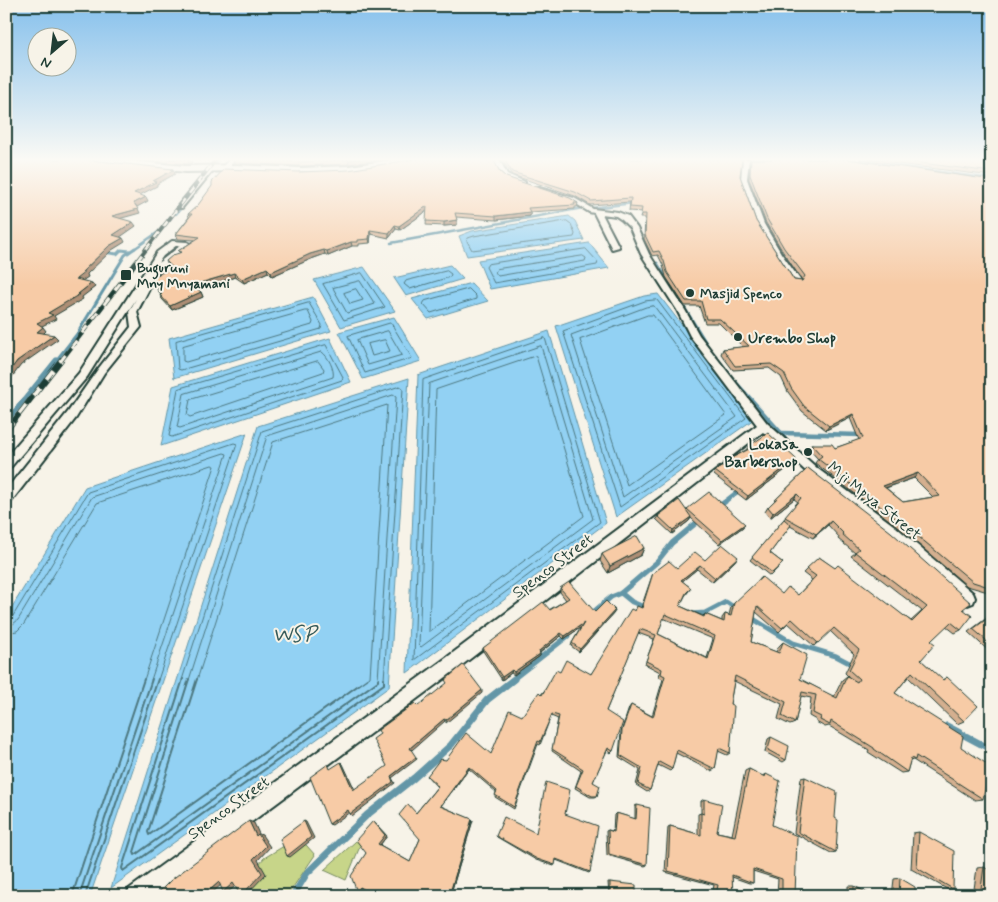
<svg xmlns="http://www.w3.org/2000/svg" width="998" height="902" font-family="Mynerve,sans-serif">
  <rect width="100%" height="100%" fill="#f7f3e8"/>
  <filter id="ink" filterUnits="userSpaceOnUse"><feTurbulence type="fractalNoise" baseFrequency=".02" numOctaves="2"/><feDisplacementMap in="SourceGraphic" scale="10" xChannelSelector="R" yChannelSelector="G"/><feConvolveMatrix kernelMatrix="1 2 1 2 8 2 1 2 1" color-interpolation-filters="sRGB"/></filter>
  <g filter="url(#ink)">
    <g fill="#c7d589" stroke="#73895e">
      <path d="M 366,832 L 346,880 L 324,870 Z"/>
      <path d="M 299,837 L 315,855 L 287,896 L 233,896 L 264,858 Z"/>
    </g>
    <g fill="#92d1f3" stroke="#6496a7">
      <path d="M 569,216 L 575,221 L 584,240 L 467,256 L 459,236 L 472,231 Z"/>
      <path d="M 589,243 L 609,268 L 490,289 L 478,260 Z"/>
      <path d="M 450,265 L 463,279 L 406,296 L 394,278 Z"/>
      <path d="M 364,267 L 395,311 L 341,327 L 314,280 Z"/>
      <path d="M 471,283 L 488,301 L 428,319 L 412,299 Z"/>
      <path d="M 658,294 L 754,419 L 616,517 L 556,326 L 644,296 Z"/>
      <path d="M 313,297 L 331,331 L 174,378 L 169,338 Z"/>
      <path d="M 394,317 L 421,361 L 363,379 L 339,332 Z"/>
      <path d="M 549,331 L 606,523 L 407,673 L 418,375 Z"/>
      <path d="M 330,338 L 351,382 L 161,446 L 173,386 Z"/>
      <path d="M 409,378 L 389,687 L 111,888 L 258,426 Z"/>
      <path d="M 247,433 L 90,896 L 6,896 L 6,617 L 85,487 Z"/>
    </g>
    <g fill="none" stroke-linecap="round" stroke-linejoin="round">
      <g stroke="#4d7880" stroke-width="1">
        <path d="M 567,221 L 571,224 L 575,234 L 574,237 L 472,250 L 467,241 L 468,238 L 474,236 Z"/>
        <path d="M 586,249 L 598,262 L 597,265 L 494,283 L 486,267 L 488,264 Z"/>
        <path d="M 583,256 L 586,258 L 585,261 L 498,276 L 495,272 L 497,269 Z"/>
        <path d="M 447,271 L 451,274 L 450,277 L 410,289 L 404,284 L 406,281 Z"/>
        <path d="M 362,273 L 385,307 L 344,320 L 323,284 Z"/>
        <path d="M 360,281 L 375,304 L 347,313 L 333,288 Z"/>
        <path d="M 356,289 L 363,300 L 350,304 L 344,293 Z"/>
        <path d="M 469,289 L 476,296 L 476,299 L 431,313 L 423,304 L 425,301 Z"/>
        <path d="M 657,300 L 746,418 L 620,507 L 563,331 L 645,301 Z"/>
        <path d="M 309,303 L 322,325 L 321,329 L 181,370 L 178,369 L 176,341 Z"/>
        <path d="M 654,306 L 737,417 L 623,497 L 571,335 L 646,307 Z"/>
        <path d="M 305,311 L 308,311 L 313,322 L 312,325 L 186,362 L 183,361 L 183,346 Z"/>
        <path d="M 648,315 L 653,315 L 726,415 L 627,485 L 580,340 Z"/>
        <path d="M 391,323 L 412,358 L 365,373 L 348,336 Z"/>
        <path d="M 388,331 L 402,355 L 368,365 L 357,340 Z"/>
        <path d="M 545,338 L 600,522 L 414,660 L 423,380 Z"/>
        <path d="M 385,340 L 390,351 L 372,356 L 368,344 Z"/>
        <path d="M 326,345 L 343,377 L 342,380 L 172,437 L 169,436 L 178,389 Z"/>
        <path d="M 541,346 L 593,519 L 421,647 L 419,645 L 429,384 Z"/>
        <path d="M 322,352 C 328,356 335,370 333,377 L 180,428 L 177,427 L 184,394 Z"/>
        <path d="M 536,356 L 584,516 L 429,632 L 436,390 Z"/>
        <path d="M 318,361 L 324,369 L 323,372 L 190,417 L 187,415 L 190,400 Z"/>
        <path d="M 6,619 L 13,616 L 88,492 L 234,443 L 237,444 L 158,680"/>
        <path d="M 6,625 L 13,624 L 18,620 L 92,497 L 224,453 L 227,454 L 151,680"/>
        <path d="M 6,633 L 17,631 L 24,624 L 97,503 L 212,465 L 215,466 L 144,680"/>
        <path d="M 182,680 L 262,431 L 400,386 L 403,388 L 384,680"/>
        <path d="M 189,680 L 267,436 L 393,395 L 396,397 L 378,680"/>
        <path d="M 197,680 L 273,442 L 387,405 L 370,677 L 366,680"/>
      </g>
      <g stroke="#4d7880" stroke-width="2">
        <path d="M 183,679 L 122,868 L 123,871 L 384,684 L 384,679"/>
        <path d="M 189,679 L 134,852 L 135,855 L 378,681 L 378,679"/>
        <path d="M 197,679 L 148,832 L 149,835 L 367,679"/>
        <path d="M 72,896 L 144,679"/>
        <path d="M 79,896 L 152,679"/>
        <path d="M 85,896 L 158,679"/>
      </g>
      <g stroke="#6496a7" stroke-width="2.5">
        <path d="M 844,159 L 992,179"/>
        <path d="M 202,166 L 215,165 L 219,159"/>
        <path d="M 591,208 L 634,203"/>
        <path d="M 176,214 L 184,205"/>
        <path d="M 391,243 L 583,208"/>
        <path d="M 134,249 L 161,230 L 171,218"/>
      </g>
      <g stroke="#6496a7" stroke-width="3">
        <path d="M 103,252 L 117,254 L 121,250 L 130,251"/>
        <path d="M 657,263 L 714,356"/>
        <path d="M 55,362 L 77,334 L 125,255 L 135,248"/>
      </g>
      <g stroke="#6496a7" stroke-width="4.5">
        <path d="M 735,382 L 781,433 L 788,444"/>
        <path d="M 6,422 L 56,360"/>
        <path d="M 781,433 L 861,435"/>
        <path d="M 723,503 L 741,489"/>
      </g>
      <g stroke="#6496a7" stroke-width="5">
        <path d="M 719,506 L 725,502"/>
        <path d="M 621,593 L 632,602 L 647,608"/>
        <path d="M 691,614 L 705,613 L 726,602 L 735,608"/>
        <path d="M 590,615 L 611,597 L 621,593 L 657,562 L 672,543 L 701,519"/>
        <path d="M 750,617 L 793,643 L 836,656 L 853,665"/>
        <path d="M 512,680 L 568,636"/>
      </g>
      <g stroke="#6496a7" stroke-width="7">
        <path d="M 947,726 L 992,750"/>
        <path d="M 293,896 L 307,873 L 367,815 L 414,778 L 451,745 L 487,700 L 514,679"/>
      </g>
      <g stroke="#1f3d34" stroke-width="4">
        <g id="street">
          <path d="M 230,159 L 236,159 L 226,169 L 222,169 L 222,167 Z"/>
          <path d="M 493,159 L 499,159 L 507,174 L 525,182 L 525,184 C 508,185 500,172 493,159 Z"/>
          <path d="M 743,159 L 749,159 L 747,179 L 764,224 L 781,253 L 801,281 L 800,283 L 794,283 L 773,253 L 756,224 L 741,179 Z"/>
          <path d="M 209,168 L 214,169 L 182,208 L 178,208 L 178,206 Z"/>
          <path d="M 536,187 L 574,198 L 593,209 L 618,212 L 628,216 L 637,228 L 649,254 L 685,310 L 699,335 L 767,423 L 818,469 L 896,527 L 973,593 L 975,598 L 973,603 L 968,605 L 963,603 L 888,535 L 810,475 L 763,432 L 457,669 L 152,896 L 127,896 L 129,889 L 446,658 L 757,425 L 690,336 L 677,310 L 641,254 L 630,228 L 622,220 L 616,216 L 602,214 L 619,247 L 612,249 L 594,213 L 589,212 L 570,200 L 536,189 Z"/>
          <path d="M 172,241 L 187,242 L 191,244 L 159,270 L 137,312 L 141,327 L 104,373 L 76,418 L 10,503 L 6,504 L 6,490 L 68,412 L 98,369 L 131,327 L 129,312 L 136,299 L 87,377 L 10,468 L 6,469 L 6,457 L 79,373 L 157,252 ZM 177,245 L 180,246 L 158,263 L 163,256 Z"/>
        </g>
      </g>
      <g stroke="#1f3d34" stroke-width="4">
        <path id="secondary" d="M 80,159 L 107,159 L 186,166 L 237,165 L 300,168 L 349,166 L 400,159 L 419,159 L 415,161 L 349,172 L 300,174 L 237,171 L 186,172 L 84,161 Z"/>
      </g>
      <use href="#street" fill="#f7f3e8" fill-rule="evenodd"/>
      <use href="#secondary" fill="#f7f3e8" fill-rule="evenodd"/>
      <g stroke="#1f3d34" stroke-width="4">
        <path id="rail-far2" d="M 146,249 L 216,159"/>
      </g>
      <g stroke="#1f3d34" stroke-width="4.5">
        <path id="rail-far1" d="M 60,362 L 147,248"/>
      </g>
      <g stroke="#1f3d34" stroke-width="5.5">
        <path id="rail" d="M 6,431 L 61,360"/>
      </g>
      <use href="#rail-far2" stroke="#f7f3e8" stroke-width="2.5" stroke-dasharray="7" stroke-linecap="butt"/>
      <use href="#rail-far1" stroke="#f7f3e8" stroke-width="3" stroke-dasharray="9" stroke-linecap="butt"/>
      <use href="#rail" stroke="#f7f3e8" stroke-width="4" stroke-dasharray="11" stroke-linecap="butt"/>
    </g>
    <g fill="#d4af8f" stroke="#1f3d34" fill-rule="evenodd">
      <path d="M 126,159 L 190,159 L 192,163 L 189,164 Z"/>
      <path d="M 233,159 L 388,159 L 349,164 L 300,166 L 234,163 Z"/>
      <path d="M 501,159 L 742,159 L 740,176 L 756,221 L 794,280 L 802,281 L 802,280 L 783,252 L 766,223 L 749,179 L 750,159 L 847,159 L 992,180 L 992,612 L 989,610 L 988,592 L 967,586 L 897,526 L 815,463 L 818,459 L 808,448 L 811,444 L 835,448 L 859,440 L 850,418 L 826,430 L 802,411 L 788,392 L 781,377 L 769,368 L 733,370 L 721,354 L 723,349 L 743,347 L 719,323 L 705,323 L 699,306 L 685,306 L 666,277 L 663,265 L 658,255 L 652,256 L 644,239 L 645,218 L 640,218 L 642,212 L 629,211 L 630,202 L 590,205 L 575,196 L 512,175 ZM 914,478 L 933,497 L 903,502 L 886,488 Z"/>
      <path d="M 859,159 L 992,159 L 992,176 Z"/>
      <path d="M 299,172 L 500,172 L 506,177 L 578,203 L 577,207 L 575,207 L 575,209 L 530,212 L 530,216 L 496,220 L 456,217 L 457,225 L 444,226 L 426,225 L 427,211 L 400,230 L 396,229 L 389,238 L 371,234 L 370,243 L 359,244 L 359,246 L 352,246 L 328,256 L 325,254 L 311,259 L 272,276 L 268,272 L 244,283 L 235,277 L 197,289 L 201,292 L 203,297 L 172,310 L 162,299 L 160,295 L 161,294 L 156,288 L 154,284 L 155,283 L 152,279 L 172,269 L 168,265 L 166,261 L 180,253 L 178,251 L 195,240 L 178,239 L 176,234 L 189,217 L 188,214 Z"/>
      <path d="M 749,446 L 794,463 L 746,500 L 714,475 L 715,471 L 722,466 L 724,462 L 746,450 Z"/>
      <path d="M 808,468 L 963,609 L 961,630 L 955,633 L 946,626 L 931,641 L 921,660 L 942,680 L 947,677 L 964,721 L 957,724 L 908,677 L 895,693 L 961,747 L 983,799 L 975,800 L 913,760 L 910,761 L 907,772 L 901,773 L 868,752 L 869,750 L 829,726 L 825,727 L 816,722 L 816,720 L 809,716 L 811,698 L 801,696 L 795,723 L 790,725 L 778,719 L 782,704 L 734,681 L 730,704 L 730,753 L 727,755 L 718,751 L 715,769 L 711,771 L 676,753 L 672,769 L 670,771 L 658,765 L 650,790 L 647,792 L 636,785 L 640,770 L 619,757 L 621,732 L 629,708 L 631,705 L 652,716 L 663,679 L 659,677 L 660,672 L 645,664 L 654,639 L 638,633 L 606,711 L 613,751 L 611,753 L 607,750 L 593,782 L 597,796 L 595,797 L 590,797 L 575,788 L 581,771 L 552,751 L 558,719 L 551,716 L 540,745 L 538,744 L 514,809 L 495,797 L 496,792 L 469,769 L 441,806 L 473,820 L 450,896 L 376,896 L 362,888 L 359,892 L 366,853 L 373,821 L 387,836 L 380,845 L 410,862 L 420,839 L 416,813 L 437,787 L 427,776 L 446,760 L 491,754 L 560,672 L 591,674 L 635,611 L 641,608 L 653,573 L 677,568 L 705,560 L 735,561 L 713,582 L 697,569 L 682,581 L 691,588 L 685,596 L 680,606 L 703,616 L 705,614 L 722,621 L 722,618 L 725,614 L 729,615 L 731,607 L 734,603 L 782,594 L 798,595 L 812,580 L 803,573 L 819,557 L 834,568 L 911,621 L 922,611 L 851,556 L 855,553 L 838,539 L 839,537 L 828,525 L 813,538 L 790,526 L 770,553 L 783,563 L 770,576 L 750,560 L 798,502 L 794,499 L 770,518 L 765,512 L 768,507 ZM 756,612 L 779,632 L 788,623 L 814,646 L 830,631 L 854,654 L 845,673 L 851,679 L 847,676 L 842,680 L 834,697 L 800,679 L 783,642 L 779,646 L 776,652 L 751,642 ZM 663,618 L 713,639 L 707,658 L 658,634 Z"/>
      <path d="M 687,509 L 743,527 L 719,544 L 691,518 L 689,521 L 672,534 L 656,519 L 658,516 L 687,510 Z"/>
      <path d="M 644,548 L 641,555 L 608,573 L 600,561 L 602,554 Z"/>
      <path d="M 560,588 L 595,612 L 614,613 L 579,652 L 571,646 L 572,643 L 581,627 L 564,639 L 561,636 L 540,653 L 540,656 L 514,675 L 511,673 L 502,680 L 483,651 L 483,648 L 566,600 L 560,592 Z"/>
      <path d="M 992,614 L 992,654 L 968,632 Z"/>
      <path d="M 992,718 L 992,734 L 986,729 Z"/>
      <path d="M 771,737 L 786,760 L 783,762 L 765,752 L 768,739 Z"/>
      <path d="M 749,769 L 762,776 L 766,774 L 772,825 L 795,896 L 780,896 L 777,894 L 778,879 L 753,871 L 753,883 L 749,883 L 732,877 L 733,895 L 729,895 L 713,890 L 714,885 L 665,872 L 668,827 L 670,826 L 698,834 L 698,814 L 701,813 L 701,801 L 704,799 L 717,832 L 732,835 L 745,771 Z"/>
      <path d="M 805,777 L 835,818 L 836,852 L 831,853 L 794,833 L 801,778 Z"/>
      <path d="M 637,805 L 647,865 L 645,866 L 607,855 L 606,831 L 608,830 L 613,831 L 614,815 L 616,813 L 635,819 L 635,806 Z"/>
      <path d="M 565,814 L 590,872 L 589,873 L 556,860 L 554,866 L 536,860 L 497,837 L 496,836 L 535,833 Z"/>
      <path d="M 919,832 L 953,889 L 947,889 L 911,869 L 913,833 Z"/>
      <path d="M 984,867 L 992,896 L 973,896 L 977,868 Z"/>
      <path d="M 900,878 L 915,896 L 892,896 L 894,879 Z"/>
      <path d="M 608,882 L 610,882 L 636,896 L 609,896 Z"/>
      <path d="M 848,886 L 854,886 L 873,896 L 848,896 Z"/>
    </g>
    <g fill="#ad8e74" stroke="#1f3d34">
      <path d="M 190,159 L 192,163 L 189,164 L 188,160 Z"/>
      <path d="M 360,159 L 388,159 L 349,164 L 348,160 Z"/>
      <path d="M 173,169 L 175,174 L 157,184 L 157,186 L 136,197 L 134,193 Z"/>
      <path d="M 146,197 L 148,201 L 137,207 L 134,203 Z"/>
      <path d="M 427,206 L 428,210 L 400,230 L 399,226 Z"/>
      <path d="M 138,209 L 140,213 L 115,220 L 112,216 Z"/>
      <path d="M 530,212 L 530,216 L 496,220 L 496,216 Z"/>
      <path d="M 457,220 L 457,225 L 444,226 L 444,222 Z"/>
      <path d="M 133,222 L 136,226 L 116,240 L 113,235 Z"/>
      <path d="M 395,225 L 396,229 L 389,238 L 389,233 Z"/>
      <path d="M 370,230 L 371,234 L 370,243 L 369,239 Z"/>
      <path d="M 123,238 L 125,242 L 112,250 L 87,274 L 88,277 L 79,283 L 76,279 L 82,272 L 109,246 Z"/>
      <path d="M 351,242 L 352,246 L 328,256 L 327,251 Z"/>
      <path d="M 324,250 L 325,254 L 311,259 L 272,276 L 271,272 L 310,254 Z"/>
      <path d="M 267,268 L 268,272 L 244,283 L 242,279 Z"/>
      <path d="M 234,273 L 235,277 L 195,290 L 193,285 Z"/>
      <path d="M 92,283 L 95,287 L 82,297 L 83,299 L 54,316 L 56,319 L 40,327 L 37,323 L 48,313 L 78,294 Z"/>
      <path d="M 201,292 L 203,297 L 172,310 L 170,306 Z"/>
      <path d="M 43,327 L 46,331 L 41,336 L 37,332 Z"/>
      <path d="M 54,335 L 58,339 L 21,365 L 6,385 L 6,376 L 17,361 Z"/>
      <path d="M 853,414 L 850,418 L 826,430 L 829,426 Z"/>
      <path d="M 796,459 L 794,463 L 746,500 L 748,496 Z"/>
      <path d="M 918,473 L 914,478 L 879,490 L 883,486 Z"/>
      <path d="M 797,494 L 794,499 L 770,518 L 773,513 Z"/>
      <path d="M 691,517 L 689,521 L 672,534 L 673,530 Z"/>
      <path d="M 831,521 L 828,525 L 813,538 L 816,534 Z"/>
      <path d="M 745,524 L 743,527 L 719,544 L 722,540 Z"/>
      <path d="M 644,548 L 641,555 L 608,573 L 610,566 Z"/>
      <path d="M 738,557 L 735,561 L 713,582 L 715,578 Z"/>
      <path d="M 700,565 L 697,569 L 679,584 L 681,580 Z"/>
      <path d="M 615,610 L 614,613 L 579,652 L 580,649 Z"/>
      <path d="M 584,623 L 583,626 L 564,639 L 565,636 Z"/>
      <path d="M 561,633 L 561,636 L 538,654 L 539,651 Z"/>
      <path d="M 540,654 L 540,656 L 514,675 L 514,672 Z"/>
      <path d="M 512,670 L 511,673 L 502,680 L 502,677 Z"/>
      <path d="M 482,690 L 482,693 L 446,723 L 446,720 Z"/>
      <path d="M 444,719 L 445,721 L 412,750 L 410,748 Z"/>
      <path d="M 416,757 L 417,759 L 392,778 L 395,783 L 352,816 L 350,814 L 391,776 Z"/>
      <path d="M 341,762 L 343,764 L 356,792 L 353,790 Z"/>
      <path d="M 469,767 L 469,769 L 440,807 L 440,806 Z"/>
      <path d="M 348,810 L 350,812 L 332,825 L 329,824 Z"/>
      <path d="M 472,819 L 473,820 L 450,896 L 449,896 Z"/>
      <path d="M 249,821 L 254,823 L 259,834 L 262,835 L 270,847 L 258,860 L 266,874 L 245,896 L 241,896 L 253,859 L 256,836 Z"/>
      <path d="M 304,821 L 306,822 L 314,838 L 290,857 L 287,856 Z"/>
      <path d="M 373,821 L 387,836 L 380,845 L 378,844 Z"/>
      <path d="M 219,882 L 224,882 L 209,896 L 203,896 Z"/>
      <path d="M 233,883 L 238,884 L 228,892 L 223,892 Z"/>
      <path d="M 360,887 L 362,887 L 359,892 L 357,892 Z"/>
    </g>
    <g fill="#f7cba6" stroke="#1f3d34" fill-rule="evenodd">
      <path d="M 6,159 L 81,159 L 173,169 L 171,170 L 173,170 L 153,181 L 156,182 L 134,193 L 146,197 L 134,203 L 138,209 L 112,216 L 133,222 L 113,235 L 123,238 L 109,246 L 82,272 L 85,272 L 76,279 L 92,283 L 78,294 L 80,294 L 48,313 L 53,315 L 37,323 L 43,327 L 37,332 L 54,335 L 17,361 L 6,376 Z"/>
      <path d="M 169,159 L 190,159 L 188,160 Z"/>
      <path d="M 233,159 L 360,159 L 348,160 L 299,162 Z"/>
      <path d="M 415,159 L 493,159 L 500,172 L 506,177 L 570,198 L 578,203 L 574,203 L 575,205 L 528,208 L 530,212 L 496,216 L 455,213 L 457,220 L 444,222 L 426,221 L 427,206 L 399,226 L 395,225 L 389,233 L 370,230 L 369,239 L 358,240 L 358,242 L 351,242 L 327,251 L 324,250 L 310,254 L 271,272 L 267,268 L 242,279 L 234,273 L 193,285 L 201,292 L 170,306 L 160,295 L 162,294 L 154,284 L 156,283 L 152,279 L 154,276 L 173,268 L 166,261 L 173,255 L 182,252 L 178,251 L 200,237 L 176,234 L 192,214 L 188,214 L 198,205 L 212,186 L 212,182 L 224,169 L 299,172 L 348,170 Z"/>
      <path d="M 504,159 L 742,159 L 740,176 L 756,221 L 794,280 L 802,281 L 805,276 L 784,248 L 767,219 L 750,175 L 751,159 L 847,159 L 992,180 L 992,588 L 973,582 L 901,522 L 818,459 L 822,456 L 811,444 L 832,444 L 835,448 L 863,438 L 853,414 L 829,426 L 804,406 L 791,388 L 784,373 L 771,364 L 735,366 L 723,349 L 749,346 L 720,319 L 706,319 L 701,301 L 686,301 L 667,272 L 664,261 L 659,251 L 653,252 L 645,235 L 646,214 L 641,214 L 642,208 L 630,207 L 631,198 L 591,201 L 575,192 L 512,172 ZM 918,473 L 940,496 L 903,502 L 883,486 Z"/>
      <path d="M 890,159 L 992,159 L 992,172 Z"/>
      <path d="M 768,433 L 796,459 L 748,496 L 715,471 L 726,464 L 724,462 L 751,448 L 749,446 Z"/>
      <path d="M 808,468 L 891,532 L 971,603 L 963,609 L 972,616 L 961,630 L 951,622 L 931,641 L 935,644 L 921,660 L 943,680 L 947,677 L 978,706 L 964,721 L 912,672 L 895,693 L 963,736 L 961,747 L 990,766 L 983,799 L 916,756 L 915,760 L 911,758 L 907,772 L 874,749 L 874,748 L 831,721 L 830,725 L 820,720 L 821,717 L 813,713 L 816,695 L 802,692 L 795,723 L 782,716 L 786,702 L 735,676 L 730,704 L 734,706 L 730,753 L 719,748 L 715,769 L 677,750 L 672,769 L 659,762 L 650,790 L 638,784 L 642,768 L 620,755 L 622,730 L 631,705 L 653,717 L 665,676 L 661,674 L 662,669 L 646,661 L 656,635 L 640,629 L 606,711 L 623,722 L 613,751 L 608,748 L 593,782 L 600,786 L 597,796 L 592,796 L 576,786 L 583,769 L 552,749 L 559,716 L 552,714 L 540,742 L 538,741 L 514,807 L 495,795 L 497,791 L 469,767 L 440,806 L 472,819 L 449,896 L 376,896 L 360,887 L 357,892 L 351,876 L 366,853 L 356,840 L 373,821 L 385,835 L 378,844 L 410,862 L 420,839 L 399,815 L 408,804 L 416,813 L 438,786 L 427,776 L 440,759 L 446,760 L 466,733 L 491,754 L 509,710 L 522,716 L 539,692 L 542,695 L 556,670 L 560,672 L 566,660 L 591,674 L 631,609 L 635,611 L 637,606 L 642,608 L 653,573 L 669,561 L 677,568 L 695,552 L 705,560 L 722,544 L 738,557 L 715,578 L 700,565 L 681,580 L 691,588 L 686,593 L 680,606 L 704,617 L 705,614 L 724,622 L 725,614 L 731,616 L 734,603 L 762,577 L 782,594 L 788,587 L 798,595 L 816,576 L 806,569 L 819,557 L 835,568 L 838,565 L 912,622 L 927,607 L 855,552 L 859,549 L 842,534 L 843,533 L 831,521 L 816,534 L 785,517 L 801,498 L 797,494 L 773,513 L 768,507 ZM 757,606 L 782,628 L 792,619 L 818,643 L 834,628 L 859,650 L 849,670 L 859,679 L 857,682 L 847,676 L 837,698 L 800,679 L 807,655 L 783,642 L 779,653 L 751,642 ZM 665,614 L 715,636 L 708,659 L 658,634 Z"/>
      <path d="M 709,492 L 745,524 L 722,540 L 687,509 Z"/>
      <path d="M 679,500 L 691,517 L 673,530 L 658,516 Z"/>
      <path d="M 784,519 L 791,525 L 770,553 L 783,563 L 772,573 L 752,557 Z"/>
      <path d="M 637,536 L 644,548 L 610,566 L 602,554 Z"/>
      <path d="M 569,582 L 595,612 L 606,601 L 615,610 L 580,649 L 572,643 L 584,623 L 565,636 L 561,633 L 539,651 L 540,654 L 514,672 L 512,670 L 502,677 L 483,648 L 543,602 L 550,610 L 569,598 L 560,588 Z"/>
      <path d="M 992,615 L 992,645 L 973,629 Z"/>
      <path d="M 463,665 L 482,690 L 446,720 L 444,719 L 410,748 L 416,757 L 391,776 L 393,782 L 350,814 L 348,810 L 329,824 L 310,777 L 328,764 L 330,769 L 341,762 L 353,790 L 387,766 L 373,739 L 380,734 L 378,730 L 415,703 L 418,706 L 447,683 L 445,680 Z"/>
      <path d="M 771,737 L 789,746 L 786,760 L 768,750 Z"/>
      <path d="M 749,769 L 765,777 L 766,774 L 780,781 L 772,825 L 797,836 L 795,896 L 785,896 L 782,894 L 782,879 L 753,869 L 753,883 L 732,875 L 733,895 L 717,890 L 718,885 L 668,871 L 670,826 L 701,835 L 701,813 L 704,814 L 704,799 L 722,804 L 717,832 L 735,836 Z"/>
      <path d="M 805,777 L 837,792 L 835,818 L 838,820 L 836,852 L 798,832 Z"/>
      <path d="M 546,782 L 570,790 L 565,814 L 598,826 L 590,872 L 556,859 L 555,865 L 537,859 L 496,836 L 504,817 L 536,833 Z"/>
      <path d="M 637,805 L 650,808 L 647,865 L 609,854 L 608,830 L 614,832 L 616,813 L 636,819 Z"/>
      <path d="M 249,821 L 256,836 L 258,834 L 266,846 L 253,859 L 262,873 L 241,896 L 233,883 L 223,892 L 219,882 L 203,896 L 155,896 L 171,880 Z"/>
      <path d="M 304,821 L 311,837 L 287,856 L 280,839 Z"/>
      <path d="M 919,832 L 954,851 L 953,889 L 917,868 Z"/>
      <path d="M 984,867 L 992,872 L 992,896 L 980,896 Z"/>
      <path d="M 900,878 L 915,887 L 915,896 L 899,896 Z"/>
      <path d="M 610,882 L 636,885 L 636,896 L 610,896 Z"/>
      <path d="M 854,886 L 873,896 L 854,896 Z"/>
    </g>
  </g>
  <linearGradient id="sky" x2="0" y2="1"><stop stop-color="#85c0ec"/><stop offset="0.56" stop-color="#fbfaf5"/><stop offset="1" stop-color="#fbfaf5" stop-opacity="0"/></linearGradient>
  <rect width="998" height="285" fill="url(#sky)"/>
  <g fill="#1f3d34" stroke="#f7f3e8" stroke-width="2">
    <rect x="120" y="269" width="12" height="12" rx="2.5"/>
    <circle cx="690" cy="293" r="5"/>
    <circle cx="738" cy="337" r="5"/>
    <circle cx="808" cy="452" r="5"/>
  </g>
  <g text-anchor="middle" stroke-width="4" stroke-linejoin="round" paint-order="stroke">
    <g font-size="14" font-weight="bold" fill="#1f3d34" stroke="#f7f3e8" text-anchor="start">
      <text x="137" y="272">Buguruni<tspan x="137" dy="16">Mny Mnyamani</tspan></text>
      <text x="700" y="298">Masjid Spenco</text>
    </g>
    <g font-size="16" font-weight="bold" fill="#1f3d34" stroke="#f7f3e8" text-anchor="start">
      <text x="748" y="343">Urembo Shop</text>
      <text x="798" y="449" text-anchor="end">Lokasa<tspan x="798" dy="18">Barbershop</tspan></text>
    </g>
    <g font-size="16" fill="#1f3d34" stroke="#f7f3e8">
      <text transform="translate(875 500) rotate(39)" y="6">Mji Mpya Street</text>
      <text transform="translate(552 565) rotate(-37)" y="6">Spenco Street</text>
      <text transform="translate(228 807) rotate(-36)" y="6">Spenco Street</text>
    </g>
    <g font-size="21" font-style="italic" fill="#365b5a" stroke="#f7f3e8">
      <text x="294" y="641">WSP</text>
    </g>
  </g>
  <rect width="998" height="902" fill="none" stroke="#f7f3e8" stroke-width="25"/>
  <rect x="12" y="12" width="973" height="877" fill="none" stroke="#1f3d34" stroke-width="2" filter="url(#ink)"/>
  <g transform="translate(52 52) rotate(208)"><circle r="24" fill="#f7f3e8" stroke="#a1aaa0"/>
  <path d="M0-4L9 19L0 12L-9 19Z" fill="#1f3d34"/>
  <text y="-8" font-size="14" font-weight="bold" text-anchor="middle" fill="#1f3d34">N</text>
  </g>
</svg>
